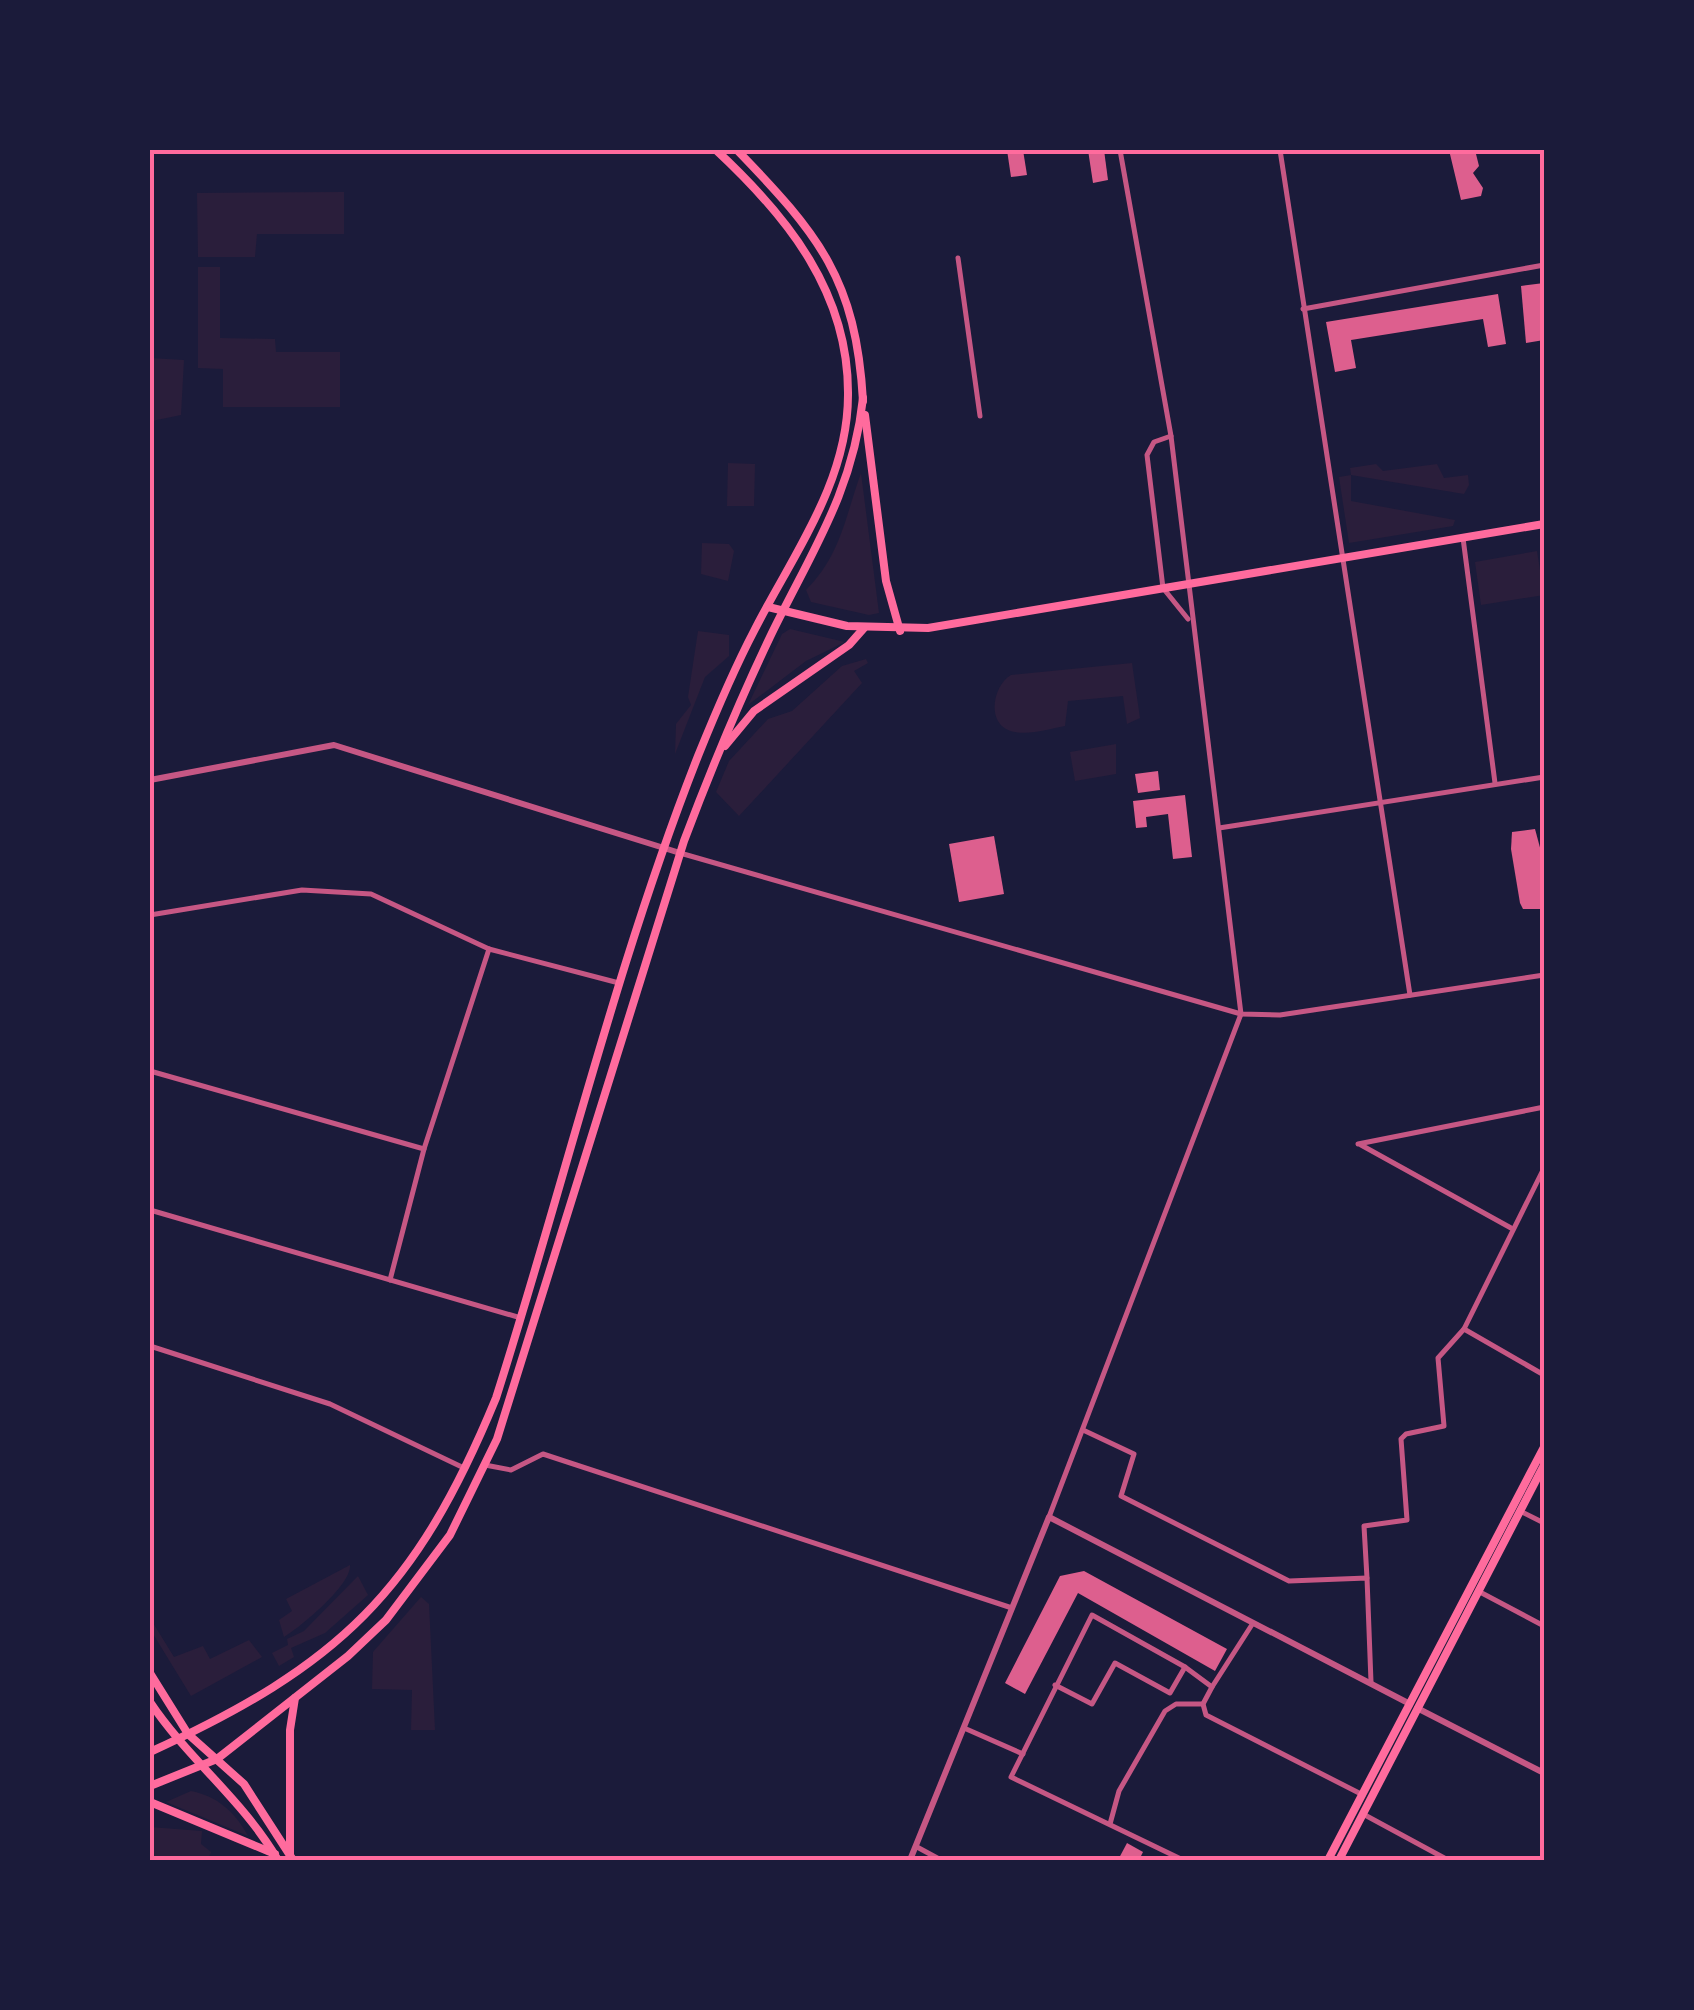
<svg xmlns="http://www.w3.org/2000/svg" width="1694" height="2010" font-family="Inter,sans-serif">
  <rect width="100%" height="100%" fill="#1b1b3a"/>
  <g fill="#2a1e3b">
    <path d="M 344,192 L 344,234 L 257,234 L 255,257 L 198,257 L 197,193 Z"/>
    <path d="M 198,267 L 220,267 L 220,338 L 275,339 L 276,352 L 340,352 L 340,407 L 223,407 L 223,369 L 198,368 Z"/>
    <path d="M 150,358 L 184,360 L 181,415 L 152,421 Z"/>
    <path d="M 728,463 L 755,464 L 754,506 L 727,506 Z"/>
    <path d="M 1376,464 L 1383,471 L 1437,464 L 1444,478 L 1468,475 L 1469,485 L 1464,494 L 1351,475 L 1351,501 L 1455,520 L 1453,526 L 1349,543 L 1339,477 L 1351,475 L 1350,468 Z"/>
    <path d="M 861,473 L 879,613 L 869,615 L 811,602 L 806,590 C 841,555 845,517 861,473 Z"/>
    <path d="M 702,543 L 729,544 L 734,551 L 728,581 L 701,574 Z"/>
    <path d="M 1537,551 L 1544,595 L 1481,605 L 1475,562 Z"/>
    <path d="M 790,629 L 845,642 L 806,661 L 748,705 L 782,634 Z"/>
    <path d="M 698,631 L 729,635 L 729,656 L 705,677 L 675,754 L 676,724 L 691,705 L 688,697 Z"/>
    <path d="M 866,659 L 868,663 L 854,671 L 862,683 L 739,816 L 716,792 L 729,761 L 768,719 L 792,711 L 842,666 Z"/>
    <path d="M 1132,663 L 1140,718 L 1127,724 L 1123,696 L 1068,701 L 1065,726 C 1049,729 1031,735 1015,732 C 986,728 991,687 1011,675 Z"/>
    <path d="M 1116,744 L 1116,774 L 1075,781 L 1070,752 Z"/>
    <path d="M 350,1565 C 352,1584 302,1626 284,1637 L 279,1620 L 292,1611 L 286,1599 Z"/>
    <path d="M 358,1576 L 368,1595 L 325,1633 L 291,1648 L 294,1657 L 279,1666 L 272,1653 L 288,1645 L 287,1639 L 304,1631 Z"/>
    <path d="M 421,1597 L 429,1604 L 435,1730 L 411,1730 L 412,1690 L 372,1689 L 373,1652 Z"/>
    <path d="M 150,1618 L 174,1657 L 203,1646 L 210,1659 L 249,1640 L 262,1657 L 191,1696 L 150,1629 Z"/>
    <path d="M 191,1791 C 217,1796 235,1812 248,1836 L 166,1802 Z"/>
    <path d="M 150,1827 L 202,1831 L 201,1844 L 211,1852 L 208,1860 L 150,1860 Z"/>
  </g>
  <g fill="#dd5f8e">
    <path d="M 1007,150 L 1023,150 L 1027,175 L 1011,177 Z"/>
    <path d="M 1088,150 L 1104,150 L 1108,180 L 1093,183 Z"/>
    <path d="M 1449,150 L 1475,150 L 1479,166 L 1473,173 L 1483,188 L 1481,196 L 1461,200 Z"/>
    <path d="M 1544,283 L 1544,340 L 1526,343 L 1521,286 Z"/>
    <path d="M 1498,294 L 1506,344 L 1488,347 L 1483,319 L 1351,340 L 1356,368 L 1335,372 L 1326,322 Z"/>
    <path d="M 1158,771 L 1160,790 L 1138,793 L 1135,774 Z"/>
    <path d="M 1185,795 L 1192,857 L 1173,859 L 1168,814 L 1146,817 L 1147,827 L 1136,828 L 1133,801 Z"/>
    <path d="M 1535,829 L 1542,855 L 1544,909 L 1523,909 L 1520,903 L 1511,849 L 1512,832 Z"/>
    <path d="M 994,836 L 1004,894 L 959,902 L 949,844 Z"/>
    <path d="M 1084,1571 L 1227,1649 L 1215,1671 L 1078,1593 L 1025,1694 L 1005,1683 L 1060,1576 Z"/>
    <path d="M 1127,1843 L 1143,1852 L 1139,1860 L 1118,1860 Z"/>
  </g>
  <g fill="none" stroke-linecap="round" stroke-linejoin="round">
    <g stroke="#c65784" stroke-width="5">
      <path d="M 1280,150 L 1410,995"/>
      <path d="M 958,258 L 980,416"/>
      <path d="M 1303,309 L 1544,265"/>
      <path d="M 1171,436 L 1154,442 L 1147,455 L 1163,588 L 1188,619"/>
      <path d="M 1463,538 L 1495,783"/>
      <path d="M 1219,828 L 1544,777"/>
      <path d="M 680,853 L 1241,1014 L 1280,1015 L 1544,975"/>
      <path d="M 150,915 L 302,890 L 371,894 L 489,949 L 619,983"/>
      <path d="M 150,1071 L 424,1149"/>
      <path d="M 1358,1144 L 1544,1107"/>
      <path d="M 1361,1145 L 1511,1228"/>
      <path d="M 150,1210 L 521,1318"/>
      <path d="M 390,1280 L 424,1149 L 489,949"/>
      <path d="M 1464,1329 L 1544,1375"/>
      <path d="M 150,1346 L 330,1404 L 464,1468"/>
      <path d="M 1083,1430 L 1134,1454 L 1121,1496 L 1289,1581 L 1367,1578 L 1371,1682"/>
      <path d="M 485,1465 L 511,1470 L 543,1454 L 1012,1608"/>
      <path d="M 1520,1511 L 1544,1523"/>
      <path d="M 1049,1517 L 1241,1014 L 1171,436 L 1120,150"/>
      <path d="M 1367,1578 L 1364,1526 L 1407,1520 L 1401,1439 L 1406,1434 L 1444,1426 L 1438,1358 L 1464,1329 L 1544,1168"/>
      <path d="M 1478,1591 L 1544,1626"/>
      <path d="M 1055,1685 L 1092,1704 L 1115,1663 L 1170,1693 L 1185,1667"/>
      <path d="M 1212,1687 L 1203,1704 L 1206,1715 L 1363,1795"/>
      <path d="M 964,1728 L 1023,1754"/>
      <path d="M 1363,1814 L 1448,1860"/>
      <path d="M 1110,1824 L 1119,1791 L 1165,1711 L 1176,1704 L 1203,1704"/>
      <path d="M 917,1847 L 941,1860"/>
      <path d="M 1183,1860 L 1011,1777 L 1092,1615 L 1185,1667 L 1212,1687 L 1253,1623"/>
    </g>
    <g stroke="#c65784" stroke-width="6">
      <path d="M 150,780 L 334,745 L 680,853"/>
      <path d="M 1417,1708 L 1544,1773"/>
      <path d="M 910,1860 L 1049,1517 L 1410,1704"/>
    </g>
    <g stroke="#ff6b9d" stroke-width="8">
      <path d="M 737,150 C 819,235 856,279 863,401"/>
      <path d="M 865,415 L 886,581 L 900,631"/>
      <path d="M 768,607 L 847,626 L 928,628 L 1544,524"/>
      <path d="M 725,746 L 754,711 L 849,645 L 864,628"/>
      <path d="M 150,1752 C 340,1665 416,1592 496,1398 C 564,1185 616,964 698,756 C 715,714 733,671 754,631 C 792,556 848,483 848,395 C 849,293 788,217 716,150"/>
      <path d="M 150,1786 L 217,1759 L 348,1656 L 386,1620 L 450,1535 L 497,1439 L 684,841 C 710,772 738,704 770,637 C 810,554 853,493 863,398"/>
      <path d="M 1328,1860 L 1544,1447"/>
      <path d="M 1339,1860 L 1544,1465"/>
    </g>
    <g stroke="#ff6b9d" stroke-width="8">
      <path d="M 150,1673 L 188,1734 L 244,1784 L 293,1860"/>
      <path d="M 150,1702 C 188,1759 243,1800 278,1860"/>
      <path d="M 150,1802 L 275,1854"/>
      <path d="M 290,1854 L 290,1730 L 295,1698"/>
    </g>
  </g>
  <rect width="1694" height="2010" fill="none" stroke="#1b1b3a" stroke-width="305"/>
  <rect x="152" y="152" width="1390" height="1706" fill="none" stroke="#ff6b9d" stroke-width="4"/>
</svg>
